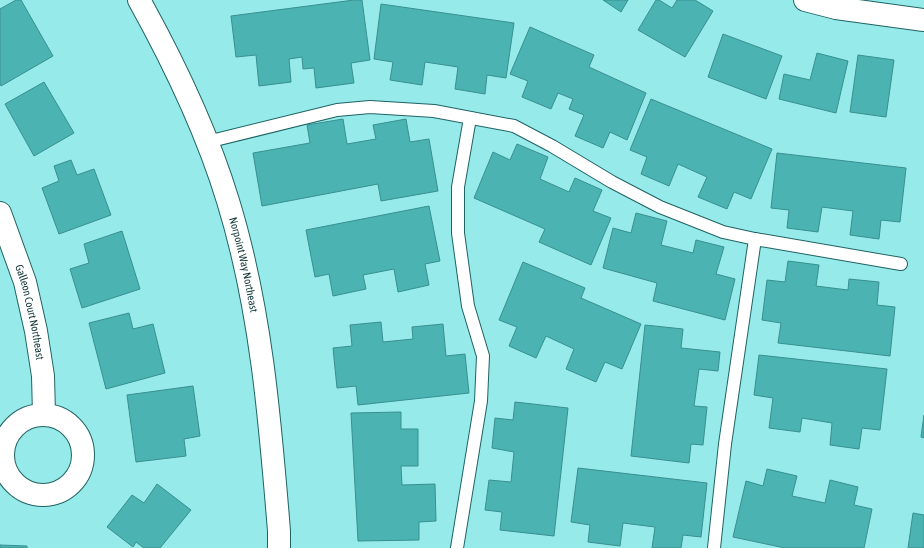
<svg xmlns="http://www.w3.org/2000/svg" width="924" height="548" font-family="'Asap Condensed',sans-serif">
  <rect width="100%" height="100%" fill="#96eaea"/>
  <g fill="#4bb4b3" stroke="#388f8f">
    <path d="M 16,0 L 21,0 L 53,56 L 1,86 L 0,84 L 0,9 Z"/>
    <path d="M 354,0 L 362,0 L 370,60 L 351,63 L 354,83 L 316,88 L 314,68 L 303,69 L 302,57 L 289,59 L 291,82 L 259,86 L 256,55 L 236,57 L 231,16 Z"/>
    <path d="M 603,0 L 628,0 L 621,12 Z"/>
    <path d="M 656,0 L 659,0 L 672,8 L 677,0 L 695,0 L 713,11 L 685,57 L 638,30 Z"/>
    <path d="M 381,4 L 514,23 L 506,78 L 487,75 L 485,94 L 455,89 L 458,67 L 425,62 L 422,85 L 390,80 L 393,62 L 374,59 Z"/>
    <path d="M 530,27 L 594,55 L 589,67 L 646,93 L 627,140 L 610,132 L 603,148 L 575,136 L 584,115 L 569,109 L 573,99 L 558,93 L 551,109 L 522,97 L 528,81 L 510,74 Z"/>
    <path d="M 723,34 L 782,56 L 766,99 L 708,77 Z"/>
    <path d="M 817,53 L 848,61 L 836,113 L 779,99 L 784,74 L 810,80 Z"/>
    <path d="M 858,55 L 894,60 L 886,117 L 850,112 Z"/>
    <path d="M 44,82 L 74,133 L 34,156 L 5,104 Z"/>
    <path d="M 651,99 L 772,149 L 751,199 L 734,192 L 727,209 L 698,197 L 707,177 L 678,164 L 669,186 L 641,174 L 647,157 L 630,150 Z"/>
    <path d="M 343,119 L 347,144 L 376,139 L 373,125 L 406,119 L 410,142 L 429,139 L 438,191 L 381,201 L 378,184 L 262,206 L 253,153 L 310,143 L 307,125 Z"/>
    <path d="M 517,144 L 548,157 L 540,179 L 569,192 L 575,178 L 602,190 L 593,211 L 611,218 L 591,265 L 539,242 L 545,229 L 474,198 L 493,152 L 510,160 Z"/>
    <path d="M 777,153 L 906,168 L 900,222 L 881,220 L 879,239 L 850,235 L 853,211 L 822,207 L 818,232 L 787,228 L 789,210 L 771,208 Z"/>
    <path d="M 71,160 L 77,175 L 94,169 L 111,215 L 59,234 L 42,188 L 59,181 L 54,166 Z"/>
    <path d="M 429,206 L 440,261 L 425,264 L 429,285 L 398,292 L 394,269 L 363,275 L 366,289 L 333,296 L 329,274 L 315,277 L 306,230 Z"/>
    <path d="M 636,213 L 667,221 L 661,245 L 693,253 L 696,240 L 724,247 L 716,274 L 735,279 L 725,320 L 653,301 L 657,283 L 603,268 L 613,228 L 631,233 Z"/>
    <path d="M 122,231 L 140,289 L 82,308 L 70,269 L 89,263 L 84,244 Z"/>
    <path d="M 788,261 L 819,265 L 816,286 L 848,290 L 849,279 L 879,282 L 877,305 L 895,307 L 890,356 L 778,343 L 781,323 L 762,320 L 767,280 L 785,282 Z"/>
    <path d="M 523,262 L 585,288 L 581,298 L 641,324 L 622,369 L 605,362 L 596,382 L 566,369 L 574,349 L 546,336 L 536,358 L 509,346 L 517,327 L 499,320 Z"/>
    <path d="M 129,313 L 133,329 L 153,324 L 165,373 L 106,389 L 89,323 Z"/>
    <path d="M 381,322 L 383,342 L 413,339 L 412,327 L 443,324 L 446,356 L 465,354 L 469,393 L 358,405 L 356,386 L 337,388 L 333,348 L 352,346 L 350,325 Z"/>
    <path d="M 645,325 L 683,329 L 681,348 L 720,352 L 718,371 L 699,369 L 694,406 L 707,407 L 703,445 L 691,444 L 689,463 L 631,456 Z"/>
    <path d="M 759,355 L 887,369 L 880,430 L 862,428 L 859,449 L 830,445 L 832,423 L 802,418 L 800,432 L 769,428 L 773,398 L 754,395 Z"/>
    <path d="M 193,386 L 200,436 L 184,439 L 186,456 L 136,462 L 127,395 Z"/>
    <path d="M 515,402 L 568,408 L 554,536 L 500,530 L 502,512 L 485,510 L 489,480 L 511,482 L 514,452 L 492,448 L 495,418 L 513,420 Z"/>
    <path d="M 401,412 L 401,429 L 418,429 L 418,466 L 401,466 L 402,485 L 435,484 L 436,521 L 419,522 L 419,540 L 358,541 L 351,413 Z"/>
    <path d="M 924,415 L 924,438 L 921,437 Z"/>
    <path d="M 578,468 L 707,483 L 701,537 L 683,535 L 681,548 L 652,548 L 655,527 L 623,523 L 620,546 L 588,542 L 590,525 L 571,522 Z"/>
    <path d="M 767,469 L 797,476 L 792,496 L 825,503 L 830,480 L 858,487 L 854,505 L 872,509 L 864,548 L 785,548 L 733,537 L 746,481 L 763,486 Z"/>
    <path d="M 157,484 L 191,510 L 160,548 L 144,548 L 136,542 L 133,547 L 107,527 L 132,495 L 144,503 Z"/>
    <path d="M 913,513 L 924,515 L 924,548 L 908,548 Z"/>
    <path d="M 0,545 L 27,546 L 27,548 L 0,548 Z"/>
  </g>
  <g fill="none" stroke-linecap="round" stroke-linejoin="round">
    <g stroke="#206363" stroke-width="14">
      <g id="service">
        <path d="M 207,142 L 337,110 L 370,107 L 434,111 L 514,126 L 552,146 L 612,182 L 660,207 L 723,232 L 755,239 L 901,264"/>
        <path d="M 457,548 L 481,401 L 483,356 L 468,306 L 458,233 L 458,187 L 470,118"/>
        <path d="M 714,548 L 725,444 L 755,239"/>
      </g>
    </g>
    <g stroke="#206363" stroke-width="24">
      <g id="minor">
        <path d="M 805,0 L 836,8 L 924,20"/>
        <path id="s1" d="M 0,213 L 25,282 L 36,331 L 43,376 L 44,414"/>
        <circle cx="43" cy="455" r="40"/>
      </g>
    </g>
    <g stroke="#206363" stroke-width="24">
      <g id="tertiary">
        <path id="s2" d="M 139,0 C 174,63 207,132 228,201 C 261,308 270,420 279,531 L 279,548"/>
      </g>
    </g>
    <use href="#service" stroke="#fff" stroke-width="12"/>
    <use href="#minor" stroke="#fff" stroke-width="22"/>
    <use href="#tertiary" stroke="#fff" stroke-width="22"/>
  </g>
  <g text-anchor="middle" stroke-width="3" stroke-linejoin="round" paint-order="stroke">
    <g font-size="11" fill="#123636" stroke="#96eaea">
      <text dy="4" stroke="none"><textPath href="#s2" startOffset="286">Norpoint Way Northeast</textPath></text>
      <text dy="4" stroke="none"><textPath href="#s1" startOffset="104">Galleon Court Northeast</textPath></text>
    </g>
  </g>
</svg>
